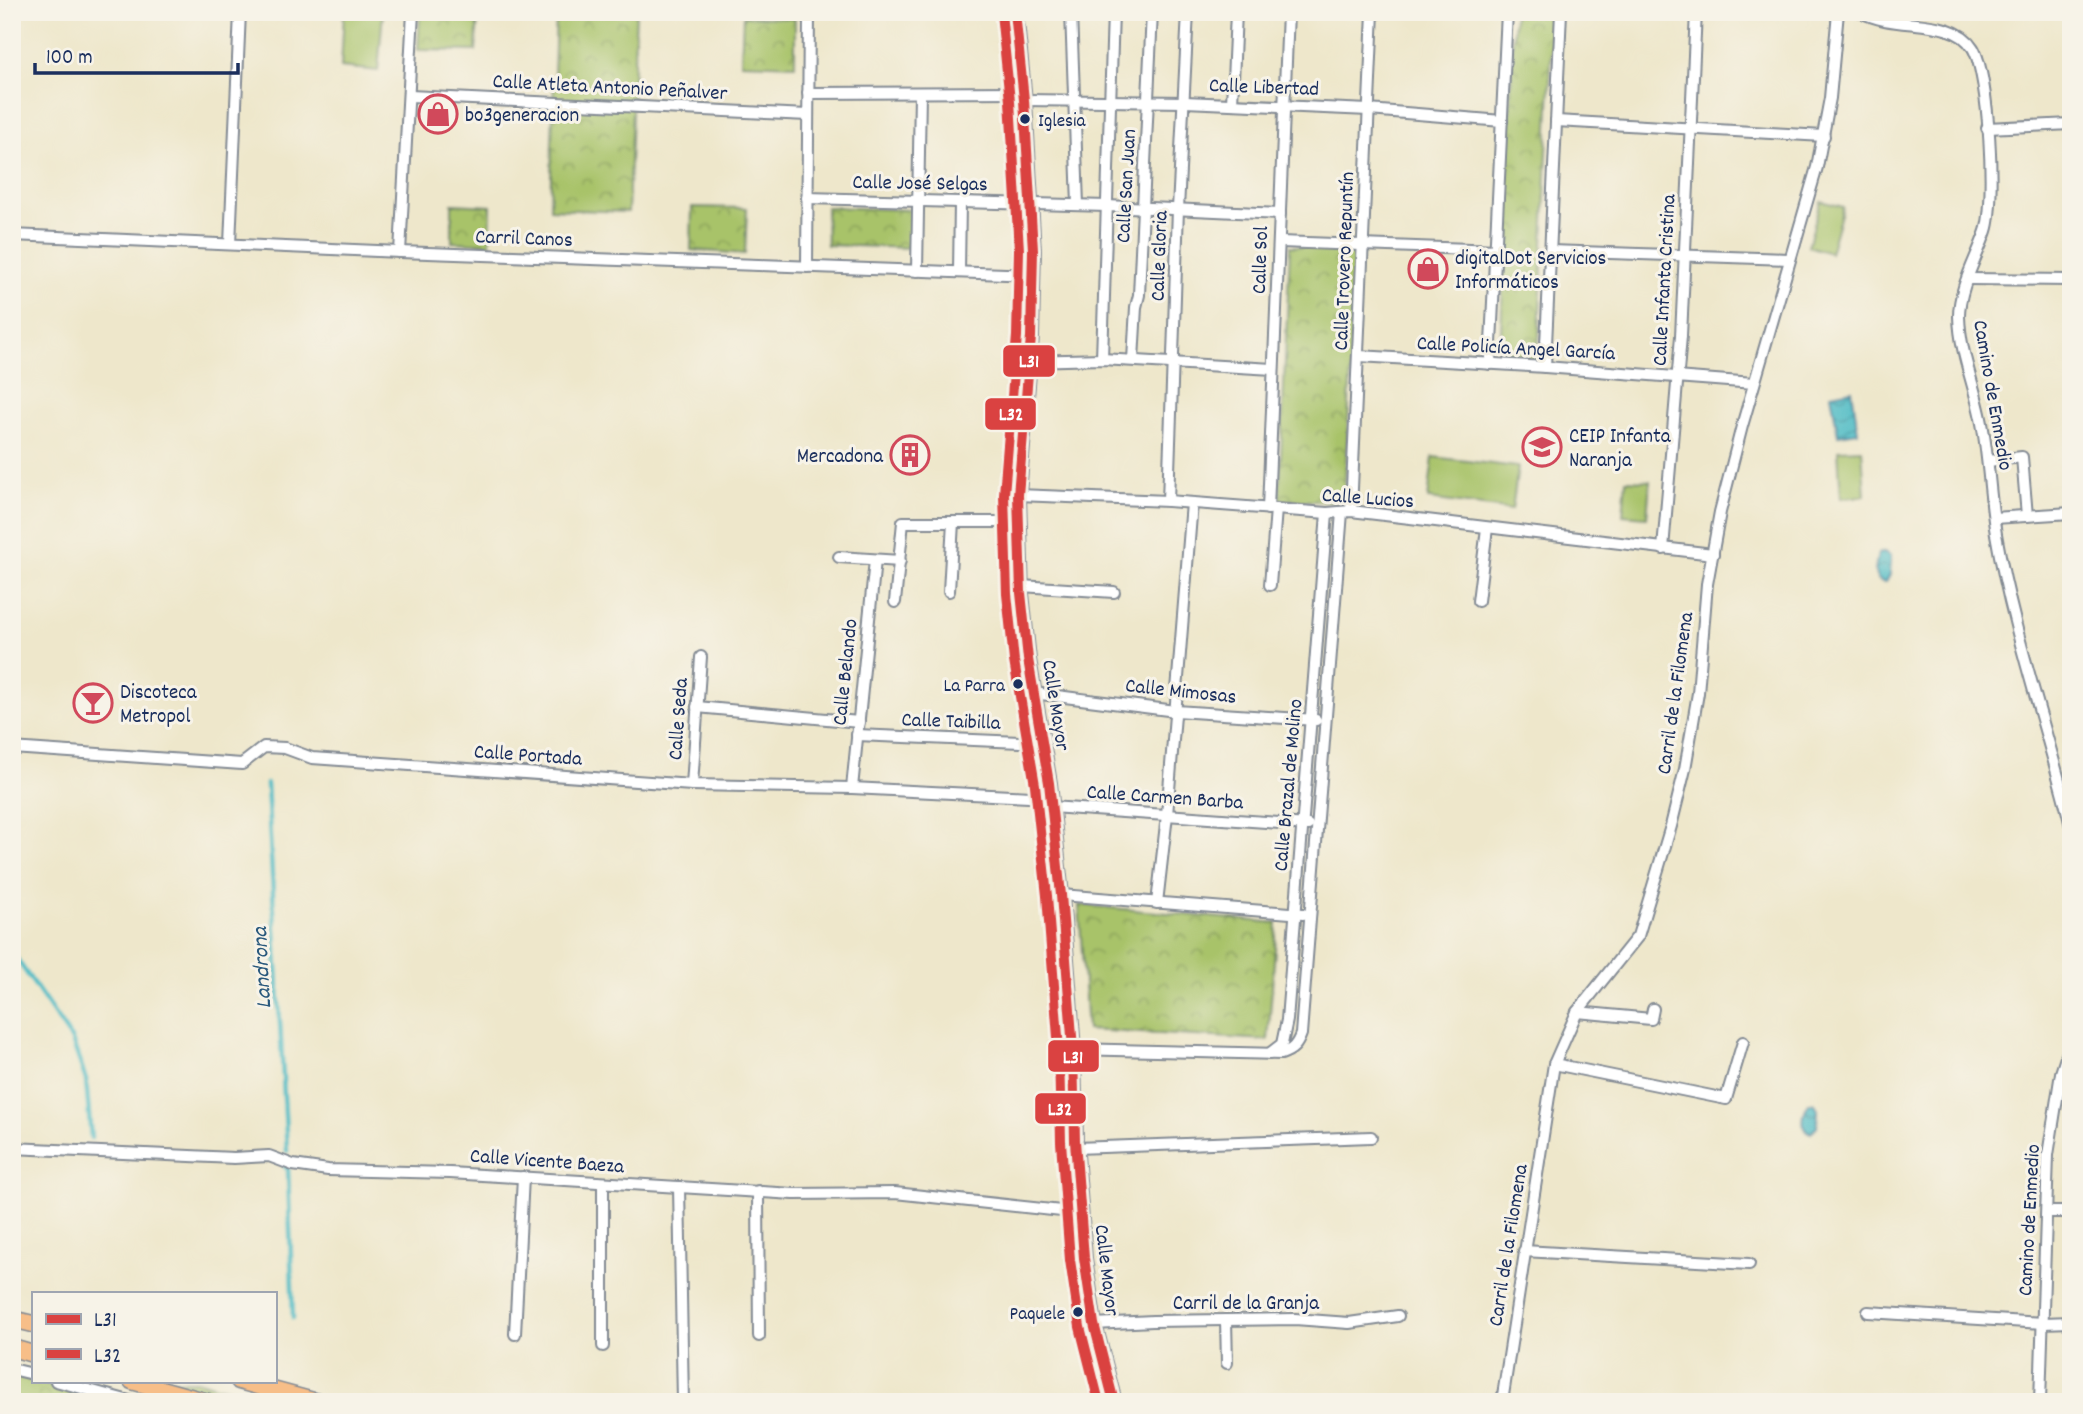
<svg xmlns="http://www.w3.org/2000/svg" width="2083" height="1414" font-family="Dekko,sans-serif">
  <defs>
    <pattern id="grass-tufts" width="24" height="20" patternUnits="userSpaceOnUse" patternTransform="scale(1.75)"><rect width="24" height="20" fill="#a8c369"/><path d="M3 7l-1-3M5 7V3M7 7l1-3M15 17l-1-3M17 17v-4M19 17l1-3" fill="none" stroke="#889f5a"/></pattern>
    <pattern id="park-crowns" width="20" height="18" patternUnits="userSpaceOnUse" patternTransform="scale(1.75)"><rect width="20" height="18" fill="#a8c369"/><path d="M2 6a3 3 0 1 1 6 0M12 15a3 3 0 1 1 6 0" fill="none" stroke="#889f5a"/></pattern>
    <pattern id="water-waves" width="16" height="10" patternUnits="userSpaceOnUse" patternTransform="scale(1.75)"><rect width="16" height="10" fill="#4dbbc5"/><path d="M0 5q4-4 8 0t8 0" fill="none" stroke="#3f98a3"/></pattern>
  </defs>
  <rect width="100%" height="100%" fill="#f7f3e8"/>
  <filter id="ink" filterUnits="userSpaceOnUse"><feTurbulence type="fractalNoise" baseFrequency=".0143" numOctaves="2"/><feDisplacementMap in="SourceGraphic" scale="14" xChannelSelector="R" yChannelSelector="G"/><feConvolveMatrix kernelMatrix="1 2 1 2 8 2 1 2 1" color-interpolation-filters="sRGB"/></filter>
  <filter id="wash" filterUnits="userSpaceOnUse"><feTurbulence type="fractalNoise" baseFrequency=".00686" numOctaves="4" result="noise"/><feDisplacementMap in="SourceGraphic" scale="28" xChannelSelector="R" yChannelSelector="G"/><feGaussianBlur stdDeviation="1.57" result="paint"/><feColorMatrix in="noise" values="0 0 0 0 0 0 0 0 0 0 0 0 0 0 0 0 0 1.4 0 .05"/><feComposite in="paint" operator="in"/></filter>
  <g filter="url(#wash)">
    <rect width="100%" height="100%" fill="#eee7cb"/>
    <path fill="url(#grass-tufts)" stroke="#627964" stroke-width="2" d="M 165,1381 L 199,1381 L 276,1402 L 242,1402 Z"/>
    <g fill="url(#park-crowns)" stroke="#627964" stroke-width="2">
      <path d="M 420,12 L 478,12 L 476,51 L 418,50 Z"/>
      <path d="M 556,12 L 636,12 L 628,212 L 550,209 Z"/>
      <path d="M 1514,12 L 1553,12 L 1538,361 L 1500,358 Z"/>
      <path d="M 743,16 L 795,19 L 795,65 L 741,63 Z"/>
      <path d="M 452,204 L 491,206 L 490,244 L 452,242 Z"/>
      <path d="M 692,207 L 747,208 L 745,254 L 691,250 Z"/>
      <path d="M 826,207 L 913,210 L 912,248 L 827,245 Z"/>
      <path d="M 1290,246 L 1357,248 L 1344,502 L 1279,500 Z"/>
      <path d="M 1079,905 L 1277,923 L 1268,1040 L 1087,1030 Z"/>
      <path d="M 12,1375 L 110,1402 L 12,1402 Z"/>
    </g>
    <g fill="#a8c369" stroke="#627964" stroke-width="2">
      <path d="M 344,12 L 383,12 L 378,71 L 341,67 Z"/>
      <path d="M 1821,201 L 1843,207 L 1830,253 L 1808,246 Z"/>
      <path d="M 1862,449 L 1865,496 L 1841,498 L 1838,450 Z"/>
      <path d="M 1433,457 L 1518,467 L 1512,510 L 1428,499 Z"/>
      <path d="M 1626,480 L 1650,481 L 1647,517 L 1623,515 Z"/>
    </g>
    <g fill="url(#water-waves)" stroke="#347592" stroke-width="2">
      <path d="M 1852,390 L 1858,432 L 1838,435 L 1831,394 Z"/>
      <path d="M 1885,552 L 1891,556 L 1890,575 L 1886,582 C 1870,582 1876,565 1878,554 Z"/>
      <path d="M 1810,1103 L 1815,1104 L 1818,1109 L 1817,1126 L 1811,1133 L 1805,1130 C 1802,1123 1803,1109 1810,1103 Z"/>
    </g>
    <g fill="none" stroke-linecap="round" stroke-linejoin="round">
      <g stroke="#4dbbc5" stroke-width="4.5">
        <path d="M 267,784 L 287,1151"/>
        <path d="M 12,952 L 72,1040 L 86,1080 L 91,1138"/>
        <path d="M 285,1167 L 288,1169 L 293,1318"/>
      </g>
    </g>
  </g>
  <g filter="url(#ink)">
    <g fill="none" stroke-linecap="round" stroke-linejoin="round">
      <g stroke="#848b94" stroke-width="14">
        <g id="street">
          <path d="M 1071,12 L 1078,205"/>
          <path d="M 1861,12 C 1895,31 1953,15 1973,48 C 1989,75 1996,201 1986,231 C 1977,258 1959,287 1959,316 C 1960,356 1977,390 1983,429 C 1989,464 1990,499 1996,534 C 2013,633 2047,728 2071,826"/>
          <path d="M 808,93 L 1023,92"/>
          <path d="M 410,96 L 808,115"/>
          <path d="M 1024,100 L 1185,102 L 1369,110 L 1502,121"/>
          <path d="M 1232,104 L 1236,12"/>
          <path d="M 1556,121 L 1824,136"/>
          <path d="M 1987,128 L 2071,124"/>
          <path d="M 807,198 L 1107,206 L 1280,214"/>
          <path d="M 12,235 L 400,252 L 1034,275"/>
          <path d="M 1280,242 L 1497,250"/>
          <path d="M 230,244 L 240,12"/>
          <path d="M 1550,251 L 1789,259"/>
          <path d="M 400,252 L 413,12"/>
          <path d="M 807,267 L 809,12"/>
          <path d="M 917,271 L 920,93"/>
          <path d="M 959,272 L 960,202"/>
          <path d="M 1968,279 L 2071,280"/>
          <path d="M 1359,356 L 1545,367 L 1754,383"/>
          <path d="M 1102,359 L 1113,12"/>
          <path d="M 1133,360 L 1136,307 L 1139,295 L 1152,12"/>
          <path d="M 1029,361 L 1102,359 L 1273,369"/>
          <path d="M 1490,364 L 1507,12"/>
          <path d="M 1545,367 L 1561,12"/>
          <path d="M 1988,461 L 2022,457 L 2027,516"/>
          <path d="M 1018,495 L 1168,501 L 1327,513 L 1351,511 L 1713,554"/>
          <path d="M 1168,501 L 1178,209 L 1188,12"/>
          <path d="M 1268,509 L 1288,12"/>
          <path d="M 1351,511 L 1373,12"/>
          <path d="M 1994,518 L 2071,513"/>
          <path d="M 1663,549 L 1681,336 L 1696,12"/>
          <path d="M 839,557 L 900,561"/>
          <path d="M 1270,585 L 1276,509"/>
          <path d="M 1021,586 L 1114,592"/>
          <path d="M 949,591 L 953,522"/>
          <path d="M 1478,601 L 1487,528"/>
          <path d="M 895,602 L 903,522 L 1018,522"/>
          <path d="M 1033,693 L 1176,711 L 1316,720"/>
          <path d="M 697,707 L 859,722"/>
          <path d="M 857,735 L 1043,743"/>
          <path d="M 12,748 L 242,764 L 264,747 L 285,748 L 312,758 L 692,785 L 852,788 L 1050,798"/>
          <path d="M 692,785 L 701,657"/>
          <path d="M 852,788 L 875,560"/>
          <path d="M 1051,807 L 1308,825"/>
          <path d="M 1061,895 L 1303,914"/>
          <path d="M 1157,903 L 1167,815 L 1192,503"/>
          <path d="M 1577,1012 L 1651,1019 L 1653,1009"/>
          <path d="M 1073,1049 L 1281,1054 C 1293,1050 1297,1045 1301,1034 L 1342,512"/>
          <path d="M 1269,1054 L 1282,1044 L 1287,1020 L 1327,513"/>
          <path d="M 1554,1064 L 1726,1099 L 1743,1042"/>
          <path d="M 12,1148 L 234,1158 L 269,1156 L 293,1165 L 328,1170 L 450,1173 L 794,1194 L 895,1193 L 1080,1213"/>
          <path d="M 1076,1148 L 1371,1137"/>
          <path d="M 603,1183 L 603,1346"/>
          <path d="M 679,1187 L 683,1402"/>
          <path d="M 758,1191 L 759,1336"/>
          <path d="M 2047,1212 L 2071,1212"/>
          <path d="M 1524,1251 L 1749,1264"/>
          <path d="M 1868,1312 L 2043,1323 L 2071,1322"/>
          <path d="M 1226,1320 L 1227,1363"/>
          <path d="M 1094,1324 L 1153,1321 L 1295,1319 L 1349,1323 L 1398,1316"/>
          <path d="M 515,1334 L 523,1177"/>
          <path d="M 12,1369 L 33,1374"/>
          <path d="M 56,1381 L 133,1402"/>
          <path d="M 1502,1402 L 1554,1064 L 1577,1012 L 1638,936 L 1671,826 L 1685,769 L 1698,693 L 1707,584 L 1720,512 L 1742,426 L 1817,167 L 1830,98 L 1838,12"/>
          <path d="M 2040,1402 L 2048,1155 L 2061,1073 L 2071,1042"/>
        </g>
      </g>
      <g stroke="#848b94" stroke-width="18">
        <path id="secondary" d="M 1015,12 L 1024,100 L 1033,250 L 1031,337 L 1018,495 L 1021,593 L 1028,659 L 1049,783 L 1061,895 L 1073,1049 L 1075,1141 L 1084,1258 L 1094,1324 L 1114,1402"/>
      </g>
      <g stroke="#848b94" stroke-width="19">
        <g id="primary">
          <path d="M 12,1319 L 33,1324"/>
          <path d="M 12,1348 L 33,1354"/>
          <path d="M 132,1381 L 208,1402"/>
          <path d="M 239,1381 L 317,1402"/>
        </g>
      </g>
      <use href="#street" stroke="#fff" stroke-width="10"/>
      <use href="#secondary" stroke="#fce5cf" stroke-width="14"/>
      <use href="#primary" stroke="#f7be88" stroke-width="16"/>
      <g stroke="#f7f3e8" stroke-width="16">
        <path id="bus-1" d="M 1015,12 L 1024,100 L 1033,250 L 1031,337 L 1018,495 L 1021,593 L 1028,659 L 1049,783 L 1061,895 L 1073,1049 L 1075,1141 L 1084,1258 L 1094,1324 L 1114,1402"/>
      </g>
      <g stroke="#f7f3e8" stroke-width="16">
        <path id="bus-2" d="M 1001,13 L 1010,101 L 1019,250 L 1017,336 L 1004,494 L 1007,594 L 1014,661 L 1035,785 L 1047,896 L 1059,1050 L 1061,1142 L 1070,1260 L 1080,1327 L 1099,1402"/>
      </g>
      <use href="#bus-1" stroke="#da4241" stroke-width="10"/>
      <use href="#bus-2" stroke="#da4241" stroke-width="10"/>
    </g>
  </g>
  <defs>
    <g id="shop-ring" transform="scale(2.0125)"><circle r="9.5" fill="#f7f3e8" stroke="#d1495b" stroke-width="1.5"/><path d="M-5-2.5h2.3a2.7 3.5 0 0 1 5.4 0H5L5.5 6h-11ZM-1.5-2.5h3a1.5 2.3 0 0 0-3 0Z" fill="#d1495b"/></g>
    <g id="school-ring" transform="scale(2.0125)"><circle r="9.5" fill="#f7f3e8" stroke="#d1495b" stroke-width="1.5"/><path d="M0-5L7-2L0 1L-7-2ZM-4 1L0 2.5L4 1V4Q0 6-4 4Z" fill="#d1495b"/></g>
    <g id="building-ring" transform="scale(2.0125)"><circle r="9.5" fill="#f7f3e8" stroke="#d1495b" stroke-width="1.5"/><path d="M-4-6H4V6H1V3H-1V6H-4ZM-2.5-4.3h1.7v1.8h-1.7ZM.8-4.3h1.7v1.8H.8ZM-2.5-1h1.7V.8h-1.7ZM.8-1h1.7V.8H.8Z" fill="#d1495b"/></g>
    <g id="bar-ring" transform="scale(2.0125)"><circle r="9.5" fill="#f7f3e8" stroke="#d1495b" stroke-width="1.5"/><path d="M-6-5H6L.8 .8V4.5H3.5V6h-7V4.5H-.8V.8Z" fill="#d1495b"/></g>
  </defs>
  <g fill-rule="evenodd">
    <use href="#shop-ring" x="438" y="114"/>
    <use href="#shop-ring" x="1428" y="269"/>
    <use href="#school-ring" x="1542" y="447"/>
    <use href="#building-ring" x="910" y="455"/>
    <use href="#bar-ring" x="93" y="703"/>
  </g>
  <g fill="#1b2f5e" stroke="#f7f3e8" stroke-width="2.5">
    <circle cx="1025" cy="119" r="6"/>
    <circle cx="1018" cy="684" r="6"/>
    <circle cx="1078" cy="1312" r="6"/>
  </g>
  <g text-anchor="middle" stroke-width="6" stroke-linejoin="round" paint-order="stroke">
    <g font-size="19" fill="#1b2f5e" stroke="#f7f3e8" text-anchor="end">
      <text x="1038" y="126" text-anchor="start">Iglesia</text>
      <text x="1005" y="691">La Parra</text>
      <text x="1065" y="1319">Paquele</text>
    </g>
    <g font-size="21" fill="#1b2f5e" stroke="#f7f3e8">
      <text transform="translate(610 86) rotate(3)" y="7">Calle Atleta Antonio Peñalver</text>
      <text transform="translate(1264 86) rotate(2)" y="7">Calle Libertad</text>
      <text transform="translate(920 182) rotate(1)" y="7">Calle José Selgas</text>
      <text transform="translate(1125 186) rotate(-87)" y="7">Calle San Juan</text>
      <text transform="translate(524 237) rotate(2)" y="7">Carril Canos</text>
      <text transform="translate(1158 256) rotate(-88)" y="7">Calle Gloria</text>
      <text transform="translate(1259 260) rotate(-88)" y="7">Calle Sol</text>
      <text transform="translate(1343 261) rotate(-88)" y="7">Calle Trovero Repuntín</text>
      <text transform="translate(1663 280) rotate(-87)" y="7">Calle Infanta Cristina</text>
      <text transform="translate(1516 347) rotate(3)" y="7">Calle Policía Angel García</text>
      <text transform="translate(1994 395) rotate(80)" y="7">Camino de Enmedio</text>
      <text transform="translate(1368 497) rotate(4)" y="7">Calle Lucios</text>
      <text transform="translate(844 672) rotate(-84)" y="7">Calle Belando</text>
      <text transform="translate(1181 690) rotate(6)" y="7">Calle Mimosas</text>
      <text transform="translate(1674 693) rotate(-82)" y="7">Carril de la Filomena</text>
      <text transform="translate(1057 705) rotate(81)" y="7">Calle Mayor</text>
      <text transform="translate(677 719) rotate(-86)" y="7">Calle Seda</text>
      <text transform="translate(951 720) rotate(2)" y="7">Calle Taibilla</text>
      <text transform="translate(528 754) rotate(4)" y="7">Calle Portada</text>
      <text transform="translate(1287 785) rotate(-85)" y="7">Calle Brazal de Molino</text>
      <text transform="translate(1165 796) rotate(4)" y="7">Calle Carmen Barba</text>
      <text transform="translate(547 1160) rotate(4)" y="7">Calle Vicente Baeza</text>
      <text transform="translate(2028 1220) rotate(-87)" y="7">Camino de Enmedio</text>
      <text transform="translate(1507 1245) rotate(-81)" y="7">Carril de la Filomena</text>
      <text transform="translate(1108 1270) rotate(83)" y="7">Calle Mayor</text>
      <text x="1246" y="1309">Carril de la Granja</text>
    </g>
    <g font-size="21" fill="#1b2f5e" stroke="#f7f3e8" text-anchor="start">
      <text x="465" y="121">bo3generacion</text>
      <text x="1455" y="264">digitalDot Servicios<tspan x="1455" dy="24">Informáticos</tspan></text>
      <text x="1569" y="442">CEIP Infanta<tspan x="1569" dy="24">Naranja</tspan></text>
      <text x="883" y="462" text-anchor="end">Mercadona</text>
      <text x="120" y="698">Discoteca<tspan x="120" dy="24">Metropol</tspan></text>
    </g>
    <g font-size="23" font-style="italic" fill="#2a597d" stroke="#f7f3e8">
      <text transform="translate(260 968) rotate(-93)" y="8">Landrona</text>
    </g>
  </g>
  <g stroke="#f7f3e8" stroke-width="2.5">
    <rect x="1002" y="344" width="54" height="34" rx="7" fill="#da4241"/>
    <rect x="984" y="397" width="53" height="34" rx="7" fill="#da4241"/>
    <rect x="1047" y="1039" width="53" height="34" rx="7" fill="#da4241"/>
    <rect x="1034" y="1092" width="53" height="33" rx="7" fill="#da4241"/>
  </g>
  <g font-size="19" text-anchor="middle" font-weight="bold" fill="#fff">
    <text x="1029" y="367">L31</text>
    <text x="1011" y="420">L32</text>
    <text x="1073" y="1063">L31</text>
    <text x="1060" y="1115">L32</text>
  </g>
  <rect width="2083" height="1414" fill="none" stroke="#f7f3e8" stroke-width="42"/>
  <rect x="32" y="1292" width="245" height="91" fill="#f7f3e8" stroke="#9fa5b1" stroke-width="2"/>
  <rect x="46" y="1314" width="35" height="10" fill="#da4241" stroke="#9fa5b1" stroke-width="2"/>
  <text x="94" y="1326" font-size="21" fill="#1b2f5e">L31</text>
  <rect x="46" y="1349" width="35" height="10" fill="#da4241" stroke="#9fa5b1" stroke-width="2"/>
  <text x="94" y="1362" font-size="21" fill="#1b2f5e">L32</text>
  <path d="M35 63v10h203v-10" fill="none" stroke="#1b2f5e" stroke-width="3.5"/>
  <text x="46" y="63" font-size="21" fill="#1b2f5e" stroke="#f7f3e8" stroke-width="5" paint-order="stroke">100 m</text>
</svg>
